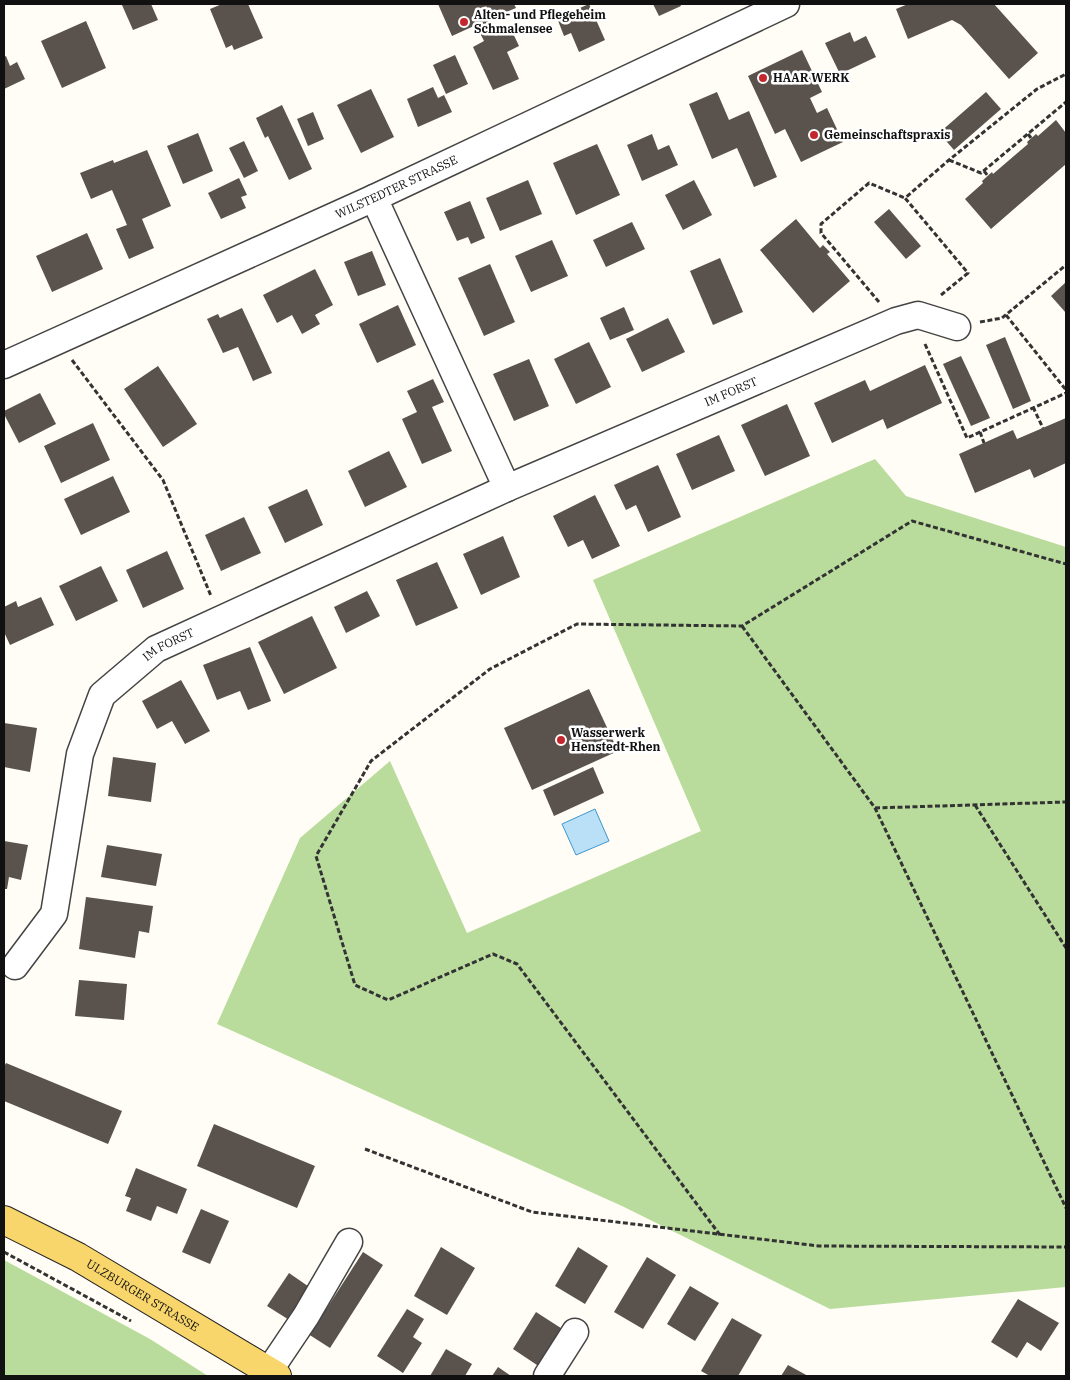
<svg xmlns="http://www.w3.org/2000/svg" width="1070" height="1380" font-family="'IBM Plex Serif',serif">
  <rect width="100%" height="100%" fill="#fffdf5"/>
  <g fill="#b9dc9c">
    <path d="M 875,459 L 906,496 L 1066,547 L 1066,1287 L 830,1309 L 622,1206 L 217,1024 L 300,838 L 390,761 L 467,933 L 701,831 L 593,580 Z"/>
    <path d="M 4,1260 L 150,1339 L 208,1376 L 4,1376 Z"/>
  </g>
  <path fill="#b9e0f7" stroke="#3f96cf" d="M 595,809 L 609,841 L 576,855 L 562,824 Z"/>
  <g fill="#5a524d">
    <path d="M 126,4 L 151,4 L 158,20 L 133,30 L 122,5 Z"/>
    <path d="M 222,4 L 248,4 L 263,38 L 234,50 L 232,45 L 226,48 L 210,9 Z"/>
    <path d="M 438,4 L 514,4 L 516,8 L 489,19 L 497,35 L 511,29 L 519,46 L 507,52 L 519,79 L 493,90 L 473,47 L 484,41 L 476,25 L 452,36 Z"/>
    <path d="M 589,4 L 605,40 L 579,52 L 571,33 L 564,36 L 557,18 Z"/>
    <path d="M 653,4 L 680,4 L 681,6 L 659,16 Z"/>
    <path d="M 908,4 L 994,4 L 1038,53 L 1009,79 L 961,25 L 952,20 L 908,39 L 896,9 Z"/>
    <path d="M 86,21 L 106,68 L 62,88 L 41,41 Z"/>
    <path d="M 850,32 L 854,42 L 866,36 L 876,57 L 840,74 L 825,43 Z"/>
    <path d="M 802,50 L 822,92 L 810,98 L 817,113 L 827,108 L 843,142 L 801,162 L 785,129 L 775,134 L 748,76 Z"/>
    <path d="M 455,55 L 468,84 L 446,94 L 433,65 Z"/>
    <path d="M 6,56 L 10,66 L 17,62 L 25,79 L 4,89 L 4,57 Z"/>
    <path d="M 433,87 L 438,98 L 444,95 L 452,112 L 418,127 L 407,99 Z"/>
    <path d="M 371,89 L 394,137 L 361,153 L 337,105 Z"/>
    <path d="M 717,92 L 729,120 L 749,111 L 777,177 L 754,187 L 737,148 L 712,159 L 689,104 Z"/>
    <path d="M 986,92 L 1001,109 L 954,150 L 939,133 Z"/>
    <path d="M 282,105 L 312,169 L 289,180 L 268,136 L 265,138 L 256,118 Z"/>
    <path d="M 313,112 L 324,139 L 308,146 L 297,119 Z"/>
    <path d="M 1056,120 L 1066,133 L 1066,164 L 991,229 L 965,199 L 983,183 L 982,181 L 992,172 L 993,174 L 1028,144 L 1027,142 L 1036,134 L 1038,136 Z"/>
    <path d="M 198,133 L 213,171 L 183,184 L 167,146 Z"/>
    <path d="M 652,134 L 658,150 L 669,145 L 678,165 L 642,181 L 627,145 Z"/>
    <path d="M 244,141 L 258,171 L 244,178 L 229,148 Z"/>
    <path d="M 597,144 L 620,195 L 576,215 L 553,163 Z"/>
    <path d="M 147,150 L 171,206 L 142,219 L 154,248 L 129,259 L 116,229 L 127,225 L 112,190 L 91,199 L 80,173 L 113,160 L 114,163 Z"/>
    <path d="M 239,178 L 247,195 L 241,197 L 246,208 L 221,219 L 208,193 Z"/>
    <path d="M 528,180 L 542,214 L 500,231 L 486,198 Z"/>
    <path d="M 694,180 L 712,215 L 683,230 L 665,195 Z"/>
    <path d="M 470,201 L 485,238 L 471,244 L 468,237 L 457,241 L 444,212 Z"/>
    <path d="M 889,209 L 921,246 L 906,259 L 874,222 Z"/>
    <path d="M 796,219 L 820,248 L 823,245 L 830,252 L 827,254 L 850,281 L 813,313 L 760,250 Z"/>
    <path d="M 632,222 L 645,249 L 606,267 L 593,240 Z"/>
    <path d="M 87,233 L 103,269 L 52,292 L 36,256 Z"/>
    <path d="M 552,240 L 568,276 L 531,292 L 515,256 Z"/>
    <path d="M 372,251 L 386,285 L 358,296 L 344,262 Z"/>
    <path d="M 720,258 L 743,312 L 713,325 L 690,271 Z"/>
    <path d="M 490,264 L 515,322 L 484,336 L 458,278 Z"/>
    <path d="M 315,269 L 333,305 L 315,315 L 320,324 L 302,334 L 292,315 L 277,323 L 263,295 Z"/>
    <path d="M 1066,282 L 1066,313 L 1051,296 Z"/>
    <path d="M 398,305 L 416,345 L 377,363 L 359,324 Z"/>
    <path d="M 624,307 L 634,330 L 610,340 L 600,318 Z"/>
    <path d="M 242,308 L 272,373 L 253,381 L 238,347 L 223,353 L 207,319 L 218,314 L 220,318 Z"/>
    <path d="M 668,318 L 685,352 L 642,372 L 626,339 Z"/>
    <path d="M 1005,337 L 1031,401 L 1013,409 L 986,345 Z"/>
    <path d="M 589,342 L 611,387 L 576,404 L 554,359 Z"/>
    <path d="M 961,356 L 990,418 L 971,426 L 943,364 Z"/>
    <path d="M 529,359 L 549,406 L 514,421 L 493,374 Z"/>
    <path d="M 925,365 L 942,403 L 887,429 L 883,419 L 832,443 L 814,403 L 865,380 L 870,391 Z"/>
    <path d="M 158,366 L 197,424 L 163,447 L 124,389 Z"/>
    <path d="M 433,379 L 444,402 L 432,407 L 452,451 L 422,464 L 402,419 L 417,412 L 407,391 Z"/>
    <path d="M 40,393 L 56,424 L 19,443 L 4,414 L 4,411 Z"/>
    <path d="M 787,404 L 810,456 L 765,476 L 741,425 Z"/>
    <path d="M 1066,418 L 1066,463 L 1034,478 L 1030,469 L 975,493 L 959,454 L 1013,430 L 1017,439 Z"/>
    <path d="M 93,423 L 110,460 L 61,483 L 44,446 Z"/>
    <path d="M 719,435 L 735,471 L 692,490 L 676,454 Z"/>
    <path d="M 389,451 L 407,487 L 365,507 L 348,471 Z"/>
    <path d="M 658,465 L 681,517 L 648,532 L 636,505 L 626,510 L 614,485 Z"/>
    <path d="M 113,476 L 130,512 L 81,535 L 64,499 Z"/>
    <path d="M 307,489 L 323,525 L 285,543 L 268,507 Z"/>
    <path d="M 595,495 L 620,546 L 592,559 L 583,540 L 568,547 L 553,516 Z"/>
    <path d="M 244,517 L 261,553 L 221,571 L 205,535 Z"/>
    <path d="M 503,536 L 520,577 L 481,595 L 463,554 Z"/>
    <path d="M 167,551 L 184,589 L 143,608 L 126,570 Z"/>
    <path d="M 437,562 L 458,608 L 416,626 L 396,580 Z"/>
    <path d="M 101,566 L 118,601 L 76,621 L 59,586 Z"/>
    <path d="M 367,591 L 380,616 L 346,633 L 334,607 Z"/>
    <path d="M 41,597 L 54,625 L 10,645 L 4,632 L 4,607 L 16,601 L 18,607 Z"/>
    <path d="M 312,616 L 337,668 L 284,694 L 258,642 Z"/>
    <path d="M 250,647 L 271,701 L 248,710 L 240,691 L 217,700 L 203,665 Z"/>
    <path d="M 181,680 L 210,731 L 185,744 L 172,721 L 157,729 L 142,701 Z"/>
    <path d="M 589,689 L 618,751 L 532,790 L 504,728 Z"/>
    <path d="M 4,723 L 37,728 L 30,772 L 4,767 Z"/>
    <path d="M 113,757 L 156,763 L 151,802 L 108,796 Z"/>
    <path d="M 593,767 L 604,793 L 554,816 L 543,790 Z"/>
    <path d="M 4,841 L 28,845 L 21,880 L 9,877 L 7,889 L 4,889 Z"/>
    <path d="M 107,845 L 162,854 L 156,886 L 101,877 Z"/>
    <path d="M 86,897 L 153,906 L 149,933 L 139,931 L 135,958 L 79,949 Z"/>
    <path d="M 79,980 L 127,984 L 124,1020 L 75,1016 Z"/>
    <path d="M 6,1063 L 122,1111 L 108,1144 L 4,1101 L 4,1067 Z"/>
    <path d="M 214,1124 L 315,1166 L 297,1208 L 197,1166 Z"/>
    <path d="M 136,1168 L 187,1189 L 177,1214 L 157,1206 L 151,1221 L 126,1211 L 131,1198 L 125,1196 Z"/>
    <path d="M 201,1209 L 229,1221 L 210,1264 L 182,1252 Z"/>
    <path d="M 441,1247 L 475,1268 L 447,1315 L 414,1296 Z"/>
    <path d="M 578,1247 L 608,1266 L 585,1304 L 555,1286 Z"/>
    <path d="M 363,1252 L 383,1265 L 330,1348 L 305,1332 L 322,1305 L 327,1308 Z"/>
    <path d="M 647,1257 L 676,1275 L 643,1329 L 614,1312 Z"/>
    <path d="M 289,1273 L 315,1291 L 294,1323 L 267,1306 Z"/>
    <path d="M 690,1286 L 719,1303 L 695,1341 L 667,1324 Z"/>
    <path d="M 1018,1299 L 1059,1323 L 1041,1351 L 1027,1342 L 1017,1358 L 991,1342 Z"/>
    <path d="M 407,1309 L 424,1319 L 413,1337 L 422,1343 L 403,1373 L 377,1356 Z"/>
    <path d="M 536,1312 L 567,1332 L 543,1369 L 513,1349 Z"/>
    <path d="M 732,1318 L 762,1335 L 738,1376 L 710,1376 L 701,1371 Z"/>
    <path d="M 446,1349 L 472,1364 L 465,1376 L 430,1376 Z"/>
    <path d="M 788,1365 L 808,1376 L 781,1376 Z"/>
    <path d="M 498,1367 L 511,1376 L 492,1376 Z"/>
  </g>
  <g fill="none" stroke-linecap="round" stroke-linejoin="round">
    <g stroke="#444" stroke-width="29">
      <g id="minor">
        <path d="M 374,198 L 507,488"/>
        <path id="s1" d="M 4,365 L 374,198 L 786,4"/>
        <path id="s2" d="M 15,966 L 54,914 L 80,754 L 102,695 L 156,649 L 507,488 L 896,321 L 918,315 L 957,327"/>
        <path d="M 269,1371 L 306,1316 L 349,1242"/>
        <path d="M 547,1376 L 575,1332"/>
      </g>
    </g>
    <g stroke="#222" stroke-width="30">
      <g id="major">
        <path id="s3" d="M 4,1220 L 78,1257 L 277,1376"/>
      </g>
    </g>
    <g stroke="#333" stroke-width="3" stroke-dasharray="5 2.5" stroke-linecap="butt">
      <path d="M 1028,134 L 1031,138"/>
      <path d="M 949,160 L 981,173 L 1066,102"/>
      <path d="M 984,171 L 988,176"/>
      <path d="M 941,295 L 968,273 L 905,198 L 949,160 L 1037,89 L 1066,74"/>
      <path d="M 879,302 L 821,233 L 821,224 L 869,183 L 905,198"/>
      <path d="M 1006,315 L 1066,390"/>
      <path d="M 980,322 L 1002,318 L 1066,265"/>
      <path d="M 925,344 L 967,438 L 1066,393"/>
      <path d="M 72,360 L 163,480 L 211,596"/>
      <path d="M 1033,407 L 1043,428"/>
      <path d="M 980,432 L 984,443"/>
      <path d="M 742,626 L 875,808 L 1066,1208"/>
      <path d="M 975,805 L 1066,948"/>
      <path d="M 875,808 L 1066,802"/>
      <path d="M 365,1149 L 532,1212 L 819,1246 L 1066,1247"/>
      <path d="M 720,1235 L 517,964 L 493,954 L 388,1000 L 355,985 L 316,856 L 371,761 L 490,669 L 577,624 L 742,626 L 912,521 L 1066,564"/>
      <path d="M 4,1252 L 131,1321"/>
    </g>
    <use href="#minor" stroke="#fff" stroke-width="26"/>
    <use href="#major" stroke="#f9d66b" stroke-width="28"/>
  </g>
  <g fill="#c4262e" stroke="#fff" stroke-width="2">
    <circle cx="464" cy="22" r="5"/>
    <circle cx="763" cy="78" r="5"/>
    <circle cx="814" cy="135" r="5"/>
    <circle cx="561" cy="740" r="5"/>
  </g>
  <g text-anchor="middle" stroke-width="5" stroke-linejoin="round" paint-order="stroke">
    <g font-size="12" font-weight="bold" fill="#111" stroke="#fff" text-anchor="start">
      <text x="474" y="19">Alten- und Pflegeheim<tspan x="474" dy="14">Schmalensee</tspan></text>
      <text x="773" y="82">HAAR WERK</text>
      <text x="824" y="139">Gemeinschaftspraxis</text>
      <text x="571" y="737">Wasserwerk<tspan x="571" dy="14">Henstedt-Rhen</tspan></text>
    </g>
    <g font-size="12" fill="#111" stroke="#fff">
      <text dy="4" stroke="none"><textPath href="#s1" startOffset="431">WILSTEDTER STRASSE</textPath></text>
      <text dy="4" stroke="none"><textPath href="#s2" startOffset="991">IM FORST</textPath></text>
      <text dy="4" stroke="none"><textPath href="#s2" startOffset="374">IM FORST</textPath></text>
      <text dy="4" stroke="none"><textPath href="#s3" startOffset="158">ULZBURGER STRASSE</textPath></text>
    </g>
  </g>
  <rect width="1070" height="1380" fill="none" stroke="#111111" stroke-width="10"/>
</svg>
